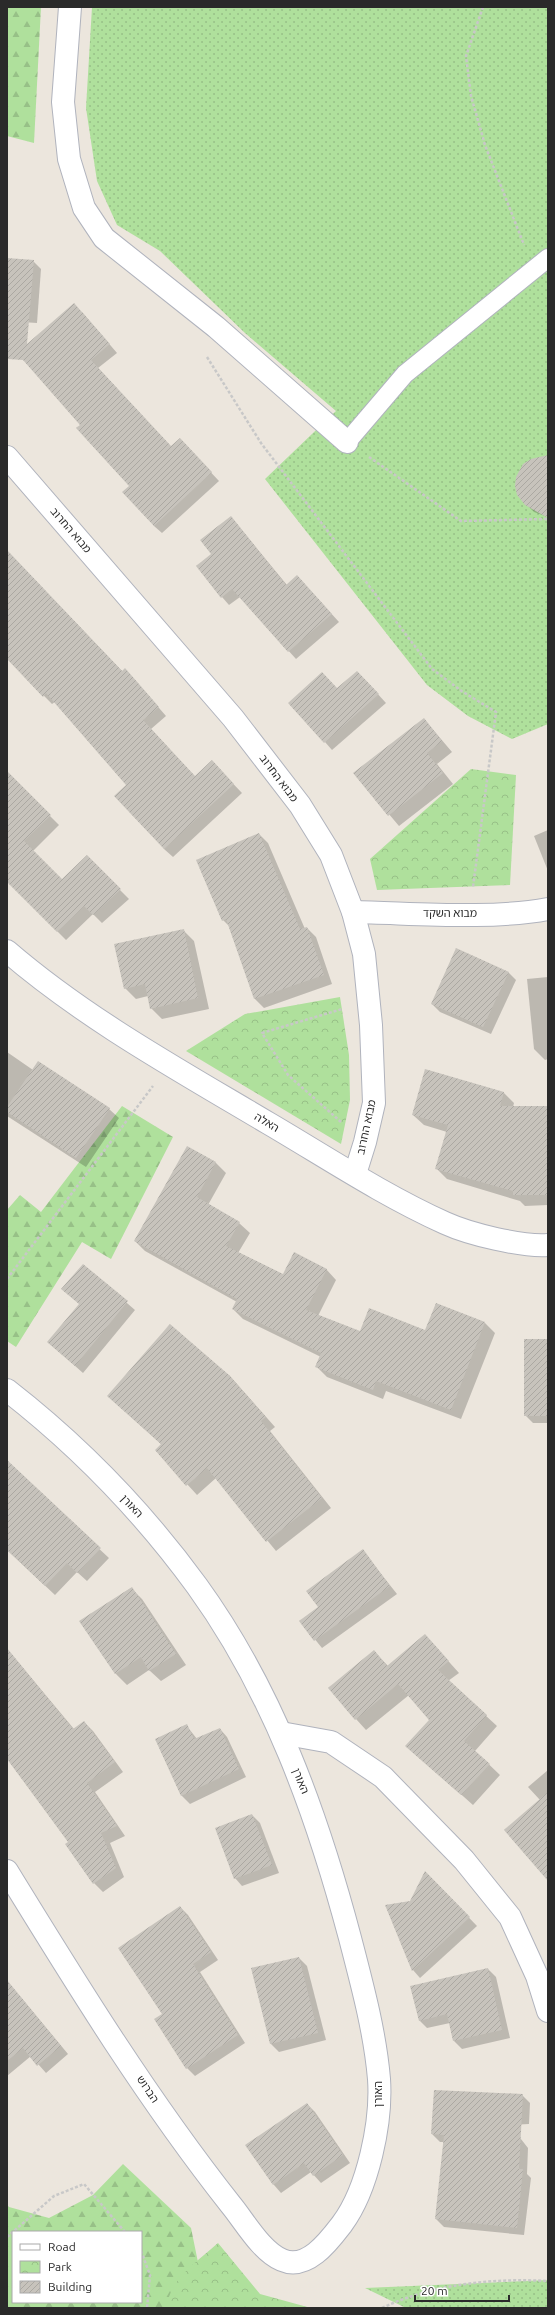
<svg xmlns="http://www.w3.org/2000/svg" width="555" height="2315" font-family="Ubuntu,'Noto Sans Hebrew',sans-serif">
  <defs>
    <pattern id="grass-dots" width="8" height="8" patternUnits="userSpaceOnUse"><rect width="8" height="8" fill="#afe09c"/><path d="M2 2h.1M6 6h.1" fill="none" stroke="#97c087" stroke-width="1.8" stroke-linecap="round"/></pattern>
    <pattern id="forest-firs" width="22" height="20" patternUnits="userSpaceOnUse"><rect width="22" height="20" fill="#afe09c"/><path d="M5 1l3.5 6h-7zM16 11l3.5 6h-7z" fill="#97c087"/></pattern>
    <pattern id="park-crowns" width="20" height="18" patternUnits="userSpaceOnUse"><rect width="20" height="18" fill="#afe09c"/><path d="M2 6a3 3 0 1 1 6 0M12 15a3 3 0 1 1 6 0" fill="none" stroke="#97c087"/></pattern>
    <pattern id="building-hatch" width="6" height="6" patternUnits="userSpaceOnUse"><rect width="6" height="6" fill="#c7c3bc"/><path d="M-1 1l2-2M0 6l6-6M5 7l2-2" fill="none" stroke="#aba8a2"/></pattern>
  </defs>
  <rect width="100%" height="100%" fill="#ece6dd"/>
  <g fill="url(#grass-dots)">
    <path d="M 92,7 L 548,7 L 548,724 L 512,739 L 468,716 L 427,685 L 265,479 L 336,411 L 245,333 L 160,251 L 117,225 L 97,181 L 86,108 Z"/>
    <path d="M 548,2280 L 548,2308 L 406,2308 L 365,2288 Z"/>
  </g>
  <g fill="url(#forest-firs)" fill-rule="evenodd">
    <path d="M 7,7 L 41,7 L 34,143 L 7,136 Z"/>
    <path d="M 122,1106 L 173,1137 L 111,1259 L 82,1242 L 16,1347 L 7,1341 L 7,1210 L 20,1195 L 41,1212 Z"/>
    <path d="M 123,2164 L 191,2228 L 201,2277 L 210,2308 L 7,2308 L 7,2205 L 9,2207 L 49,2218 L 93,2195 ZM 13,2232 L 141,2232 L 141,2302 L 13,2302 Z"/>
  </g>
  <g fill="url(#park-crowns)">
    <path d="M 471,769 L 516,775 L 510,885 L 377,890 L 370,859 Z"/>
    <path d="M 340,997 L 349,1055 L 350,1100 L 341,1144 L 186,1051 L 245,1014 Z"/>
    <path d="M 218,2243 L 260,2294 L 311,2308 L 167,2308 C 168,2280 198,2261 218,2243 Z"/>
  </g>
  <g fill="#0003">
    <path d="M 7,259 L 33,261 L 41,269 L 37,323 L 7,321 Z"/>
    <path d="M 82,312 L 117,353 L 98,368 L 171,447 L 187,447 L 219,481 L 162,533 L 154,526 L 130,486 L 81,425 Z"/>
    <path d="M 548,458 L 548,517 L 534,512 L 526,504 Z"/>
    <path d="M 231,517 L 287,585 L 297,576 L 339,622 L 296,659 L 240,597 L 229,605 L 222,597 L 212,554 Z"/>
    <path d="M 7,551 L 123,672 L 133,678 L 166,716 L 151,729 L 195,777 L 220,770 L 242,793 L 173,857 L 164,849 L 128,785 L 55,702 L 52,704 L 7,658 Z"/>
    <path d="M 365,680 L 386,703 L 332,750 L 325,742 L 338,689 Z"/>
    <path d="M 424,719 L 452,752 L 437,764 L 453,784 L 399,826 L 355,774 Z"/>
    <path d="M 7,773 L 59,825 L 33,851 L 62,881 L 87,857 L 129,899 L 102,923 L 93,914 L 66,940 L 23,897 L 7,873 Z"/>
    <path d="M 548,830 L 548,871 L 534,836 Z"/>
    <path d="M 259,834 L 268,843 L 305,929 L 307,928 L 316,937 L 332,984 L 264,1008 L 255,999 L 231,928 L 223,920 Z"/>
    <path d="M 183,930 L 194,941 L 209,1009 L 162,1019 L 151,1008 L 148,996 L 136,999 L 125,988 Z"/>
    <path d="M 508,972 L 516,980 L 491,1034 L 440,1012 L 432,1004 Z"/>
    <path d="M 548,977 L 548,1059 L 545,1060 L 534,1049 L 527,979 Z"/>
    <path d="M 7,1052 L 33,1070 L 109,1109 L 119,1118 L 86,1167 L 7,1116 Z"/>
    <path d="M 503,1092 L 514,1103 L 513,1107 L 548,1107 L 548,1205 L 525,1206 L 520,1201 L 447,1179 L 437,1169 L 447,1132 L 424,1125 L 413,1115 Z"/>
    <path d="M 188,1148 L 216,1163 L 226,1173 L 208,1205 L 239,1223 L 250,1233 L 238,1253 L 283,1276 L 326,1269 L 336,1280 L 318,1316 L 361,1333 L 426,1332 L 485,1323 L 495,1333 L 461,1419 L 386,1391 L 383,1399 L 327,1377 L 317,1367 L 321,1357 L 243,1319 L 233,1309 L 237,1302 L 145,1251 L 135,1241 Z"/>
    <path d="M 83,1265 L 135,1310 L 83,1373 L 48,1342 L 80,1304 Z"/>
    <path d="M 548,1340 L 548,1423 L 533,1423 L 525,1415 Z"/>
    <path d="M 229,1375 L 275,1427 L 270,1431 L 331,1508 L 276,1551 L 216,1478 L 197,1495 L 156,1450 L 162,1445 L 108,1396 Z"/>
    <path d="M 7,1463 L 109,1558 L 87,1581 L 77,1572 L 55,1595 L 7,1550 Z"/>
    <path d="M 362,1550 L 397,1594 L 322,1648 L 300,1621 L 319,1607 Z"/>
    <path d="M 131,1588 L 142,1599 L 186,1665 L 161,1681 L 149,1670 L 127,1685 L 116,1674 L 81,1621 Z"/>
    <path d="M 425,1635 L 459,1673 L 448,1681 L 497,1726 L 475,1751 L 500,1775 L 473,1805 L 418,1756 L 430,1720 L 409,1695 L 366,1730 L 356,1719 L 374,1651 L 388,1666 Z"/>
    <path d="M 18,1662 L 74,1729 L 84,1722 L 93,1731 L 123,1772 L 95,1792 L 125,1836 L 110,1843 L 124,1877 L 103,1892 L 94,1883 L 70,1842 L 7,1758 L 7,1669 Z"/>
    <path d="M 186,1725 L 197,1739 L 220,1729 L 227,1737 L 246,1777 L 190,1804 L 182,1796 L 156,1740 Z"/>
    <path d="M 548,1770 L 548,1879 L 540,1800 L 528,1787 Z"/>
    <path d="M 252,1815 L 260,1823 L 279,1873 L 242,1886 L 235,1878 Z"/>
    <path d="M 426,1873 L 477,1926 L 420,1978 L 413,1970 L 411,1902 Z"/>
    <path d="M 180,1907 L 188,1915 L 218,1960 L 200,1972 L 245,2043 L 195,2076 L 187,2068 L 163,2014 Z"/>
    <path d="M 299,1958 L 307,1966 L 326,2040 L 279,2052 L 271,2044 L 253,1969 Z"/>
    <path d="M 488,1969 L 496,1977 L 510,2038 L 462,2049 L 454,2041 L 450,2023 L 427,2028 L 419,2020 Z"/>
    <path d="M 7,1991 L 19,1995 L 68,2054 L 46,2073 L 31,2056 L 7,2076 Z"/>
    <path d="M 522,2095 L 530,2103 L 529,2124 L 510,2125 L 528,2148 L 527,2174 L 531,2178 L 524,2235 L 444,2227 L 436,2219 L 445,2142 L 440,2142 L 432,2134 Z"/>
    <path d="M 307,2104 L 315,2112 L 350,2163 L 321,2183 L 311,2172 L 281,2193 L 274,2185 L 247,2146 Z"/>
  </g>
  <g fill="url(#building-hatch)">
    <path d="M 7,258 L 34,260 L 27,344 L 74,303 L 110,344 L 91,360 L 171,446 L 180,438 L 212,472 L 154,526 L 122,492 L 129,486 L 76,428 L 80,425 L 23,360 L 7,359 Z"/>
    <path d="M 548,455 L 548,518 L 525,505 L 517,495 L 515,486 L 516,477 L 523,464 L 531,459 Z"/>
    <path d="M 231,516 L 286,585 L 297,575 L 332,614 L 288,652 L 232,589 L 221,598 L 196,566 L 211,554 L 200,540 Z"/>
    <path d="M 7,550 L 122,671 L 125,668 L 159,707 L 143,720 L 195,776 L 212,760 L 234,784 L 164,849 L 114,796 L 126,785 L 46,693 L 43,697 L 7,659 Z"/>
    <path d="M 357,671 L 379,694 L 324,743 L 288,703 L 322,672 L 337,688 Z"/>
    <path d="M 424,718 L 442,741 L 427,753 L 443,773 L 388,816 L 353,773 Z"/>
    <path d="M 7,771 L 51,815 L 24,841 L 62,879 L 87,855 L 121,889 L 93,915 L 84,906 L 57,932 L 7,882 Z"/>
    <path d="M 259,833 L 300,929 L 307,927 L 324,975 L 254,999 L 226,919 L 222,921 L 196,860 Z"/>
    <path d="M 184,929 L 198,998 L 150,1009 L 145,984 L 124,989 L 114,944 Z"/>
    <path d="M 456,948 L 509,972 L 483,1027 L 431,1004 Z"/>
    <path d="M 38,1061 L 110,1108 L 76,1158 L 7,1112 L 7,1107 Z"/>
    <path d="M 425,1069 L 504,1092 L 500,1106 L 548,1106 L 548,1195 L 513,1195 L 513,1191 L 435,1169 L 448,1125 L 412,1115 Z"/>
    <path d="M 187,1146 L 216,1162 L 197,1197 L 240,1222 L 226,1246 L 283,1274 L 294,1252 L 327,1269 L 306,1310 L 360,1331 L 369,1308 L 425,1330 L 436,1303 L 485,1322 L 451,1410 L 376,1381 L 373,1390 L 315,1367 L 321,1353 L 232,1309 L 237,1299 L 134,1241 Z"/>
    <path d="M 83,1264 L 128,1301 L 75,1366 L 47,1342 L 79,1304 L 61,1289 Z"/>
    <path d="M 170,1324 L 229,1375 L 266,1417 L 261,1421 L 322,1498 L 266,1542 L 207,1468 L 186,1486 L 155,1450 L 161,1444 L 107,1396 Z"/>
    <rect x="524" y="1339" width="24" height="77"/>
    <path d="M 7,1460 L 101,1548 L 77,1573 L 67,1563 L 45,1586 L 7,1550 Z"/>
    <path d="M 363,1549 L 390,1586 L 314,1641 L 299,1621 L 318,1607 L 306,1591 Z"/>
    <path d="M 132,1587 L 176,1654 L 149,1671 L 141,1657 L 115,1674 L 79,1621 Z"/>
    <path d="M 425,1634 L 449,1661 L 438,1670 L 487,1715 L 464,1741 L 490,1764 L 461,1795 L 405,1746 L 429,1720 L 398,1684 L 355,1720 L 328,1688 L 374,1650 L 387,1666 Z"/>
    <path d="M 7,1648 L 73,1729 L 84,1721 L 115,1762 L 87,1783 L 117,1826 L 101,1833 L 116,1868 L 93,1884 L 65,1844 L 68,1842 L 7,1759 Z"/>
    <path d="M 187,1724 L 194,1739 L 220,1728 L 239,1769 L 181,1796 L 155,1739 Z"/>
    <path d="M 548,1792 L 548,1881 L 504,1830 Z"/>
    <path d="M 252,1814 L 272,1865 L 234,1879 L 215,1828 Z"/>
    <path d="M 425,1871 L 470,1917 L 412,1971 L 385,1905 L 410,1901 Z"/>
    <path d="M 180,1906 L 211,1952 L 193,1964 L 238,2035 L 186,2069 L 154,2019 L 162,2014 L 118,1948 Z"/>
    <path d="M 299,1957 L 318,2033 L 270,2044 L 251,1968 Z"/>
    <path d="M 488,1968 L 502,2030 L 453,2041 L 447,2014 L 419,2021 L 410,1986 Z"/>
    <path d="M 7,1980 L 61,2046 L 37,2066 L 23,2048 L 7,2061 Z"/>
    <path d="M 434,2090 L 523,2094 L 519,2169 L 523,2169 L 517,2228 L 435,2219 L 444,2135 L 431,2134 Z"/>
    <path d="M 307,2103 L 343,2155 L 313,2176 L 304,2163 L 273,2185 L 245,2145 Z"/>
  </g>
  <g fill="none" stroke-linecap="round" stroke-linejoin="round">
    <g stroke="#b0b3bd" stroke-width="20">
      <path id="lane" d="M 347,442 L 405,374 L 548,258"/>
    </g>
    <g stroke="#b0b3bd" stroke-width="24">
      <g id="street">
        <path d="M 70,7 L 63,102 L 69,159 L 84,208 L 104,238 L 216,327 L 347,442"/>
        <path d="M 7,457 L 233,718 L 300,805 L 331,855 L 353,912 L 364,954 L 371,1025 L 374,1103 L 365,1142 L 355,1174"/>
        <path d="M 353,912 C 413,913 490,920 548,909"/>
        <path d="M 7,1390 C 79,1446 143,1512 197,1586 C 273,1691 317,1814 350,1938 C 362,1984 375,2032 379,2079 C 382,2122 368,2189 342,2224 C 329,2241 307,2271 282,2260 C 261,2251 245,2222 231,2205 C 148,2100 77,1985 7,1871"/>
        <path d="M 281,1733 L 331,1742 L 383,1777 L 464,1860 L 510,1917 L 537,1976 L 548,2011"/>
      </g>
    </g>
    <g stroke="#b0b3bd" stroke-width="24">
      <path id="secondary" d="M 7,951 C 86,1019 179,1070 268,1123 C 326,1157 383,1195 445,1223 C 469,1234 522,1247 548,1245"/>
    </g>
    <g stroke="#c8c8c8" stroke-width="2.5" stroke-dasharray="3 2" stroke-linecap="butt">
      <path d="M 483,7 L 466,56 L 471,96 L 485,145 L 524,245"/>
      <path d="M 207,357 L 261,443 L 432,669 L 463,692 L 496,712 L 473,887"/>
      <path d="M 369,457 L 461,521 L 548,519"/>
      <path d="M 341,1122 L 288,1075 L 262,1033 L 342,1009"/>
      <path d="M 7,1279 L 153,1086"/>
      <path d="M 7,2237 L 54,2196 L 84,2184 L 125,2232"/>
      <path d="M 141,2251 L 150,2275 L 147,2308"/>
      <path d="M 382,2308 C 433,2284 492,2278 548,2281"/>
    </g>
    <use href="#lane" stroke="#fff" stroke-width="18"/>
    <use href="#street" stroke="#fff" stroke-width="22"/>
    <use href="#secondary" stroke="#fff" stroke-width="22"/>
  </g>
  <g text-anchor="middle" stroke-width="3.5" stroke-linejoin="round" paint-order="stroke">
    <g font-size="11" fill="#2a2a2a" stroke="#fff">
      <text transform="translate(71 530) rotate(49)" y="4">מבוא החרוב</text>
      <text transform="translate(279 778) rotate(53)" y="4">מבוא החרוב</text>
      <text x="450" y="917">מבוא השקד</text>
      <text transform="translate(267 1122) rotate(31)" y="4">האלה</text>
      <text transform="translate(366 1127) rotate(-78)" y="4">מבוא החרוב</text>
      <text transform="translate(132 1506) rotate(47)" y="4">האורן</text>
      <text transform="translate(301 1781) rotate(68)" y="4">האורן</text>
      <text transform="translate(148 2089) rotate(56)" y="4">הברוש</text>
      <text transform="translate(378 2094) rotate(-90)" y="4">האורן</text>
    </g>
  </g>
  <rect width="555" height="2315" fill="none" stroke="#2a2a2a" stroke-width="16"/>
  <rect x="12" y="2231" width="130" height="72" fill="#ffffff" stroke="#aaaaaa"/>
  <rect x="20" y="2244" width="20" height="6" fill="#ffffff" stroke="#aaaaaa"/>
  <text x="48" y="2251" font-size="12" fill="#2a2a2a">Road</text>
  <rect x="20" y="2261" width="20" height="12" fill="url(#park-crowns)" stroke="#aaaaaa"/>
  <text x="48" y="2271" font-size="12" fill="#2a2a2a">Park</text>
  <rect x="20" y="2281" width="20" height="12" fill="url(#building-hatch)" stroke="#aaaaaa"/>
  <text x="48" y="2291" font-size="12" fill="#2a2a2a">Building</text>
  <path d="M415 2295v6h94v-6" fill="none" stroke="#2a2a2a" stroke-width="2"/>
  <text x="421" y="2295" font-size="12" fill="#2a2a2a" stroke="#ffffff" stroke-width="3" paint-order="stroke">20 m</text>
</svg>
